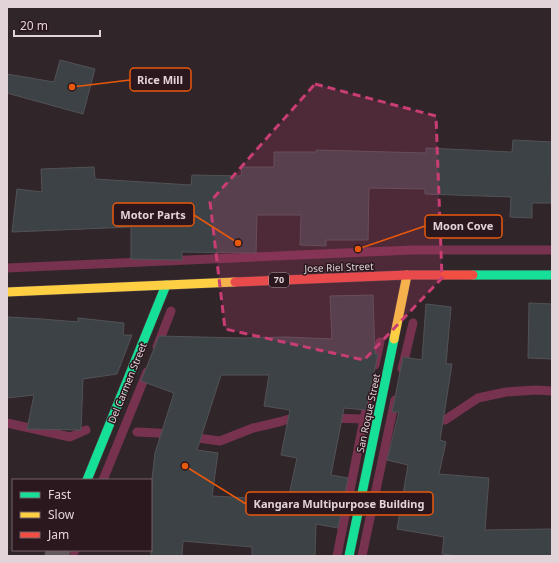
<svg xmlns="http://www.w3.org/2000/svg" width="559" height="563" font-family="'Noto Sans',sans-serif">
  <rect width="100%" height="100%" fill="#302529"/>
  <g fill="none" stroke-linecap="round" stroke-linejoin="round">
    <g stroke="#76324e" stroke-width="9">
      <path d="M 7,268 L 412,250 L 552,250"/>
      <path d="M 157,347 L 171,311"/>
      <path d="M 375,365 L 380,342"/>
      <path d="M 402,369 L 413,323"/>
      <path d="M 431,417 L 445,420 L 478,398 L 506,392 L 536,390 L 552,391"/>
      <path d="M 330,418 L 364,419"/>
      <path d="M 7,423 L 70,437 L 86,430"/>
      <path d="M 137,432 L 158,433 L 173,435"/>
      <path d="M 190,437 L 220,441 L 253,428 L 279,422 L 296,417 L 299,417"/>
      <path d="M 103,480 L 147,372"/>
      <path d="M 72,556 L 75,550"/>
      <path d="M 337,556 L 368,399"/>
      <path d="M 362,556 L 395,400"/>
    </g>
  </g>
  <g fill="#3d4247" stroke="#525256" fill-rule="evenodd">
    <path d="M 60,60 L 95,69 L 83,114 L 7,93 L 7,74 L 54,82 Z"/>
    <path d="M 513,140 L 552,142 L 551,203 L 532,203 L 532,218 L 510,217 L 511,197 L 425,194 L 425,189 L 369,188 L 368,240 L 326,240 L 326,246 L 300,245 L 301,215 L 257,215 L 256,253 L 182,252 L 182,260 L 131,259 L 131,227 L 12,232 L 17,189 L 42,192 L 41,169 L 94,167 L 95,179 L 191,185 L 192,175 L 241,176 L 242,167 L 274,167 L 274,152 L 316,152 L 316,150 L 426,153 L 426,148 L 512,152 Z"/>
    <path d="M 373,295 L 375,354 L 378,354 L 366,410 L 344,408 L 331,475 L 348,478 L 338,528 L 316,524 L 315,556 L 252,556 L 252,547 L 183,541 L 182,556 L 151,556 L 151,488 L 155,453 L 174,393 L 141,381 L 159,336 L 241,338 L 287,337 L 332,339 L 330,296 ZM 221,375 L 269,375 L 264,406 L 290,410 L 281,455 L 297,458 L 288,500 L 212,496 L 218,453 L 197,450 Z"/>
    <path d="M 529,303 L 552,304 L 552,359 L 528,358 Z"/>
    <path d="M 426,304 L 451,307 L 446,364 L 452,364 L 440,440 L 446,442 L 439,474 L 489,478 L 485,530 L 552,529 L 552,556 L 459,556 L 442,554 L 444,537 L 397,529 L 408,465 L 387,460 L 399,412 L 392,412 L 403,357 L 422,360 Z"/>
    <path d="M 8,317 L 42,319 L 78,322 L 78,318 L 124,323 L 123,335 L 132,335 L 117,374 L 83,379 L 81,430 L 27,429 L 34,395 L 7,398 L 7,331 Z"/>
  </g>
  <g fill="none" stroke-linecap="round" stroke-linejoin="round">
    <g stroke="#4c4245" stroke-width="24">
      <path id="street" d="M 56,556 L 59,550"/>
    </g>
    <g stroke="#4c4245" stroke-width="10">
      <g id="fast">
        <path d="M 473,275 L 552,275"/>
        <path d="M 87,480 L 166,285"/>
        <path d="M 349,556 L 394,339"/>
      </g>
    </g>
    <g stroke="#4c4245" stroke-width="10">
      <g id="slow">
        <path d="M 7,292 L 235,282"/>
        <path d="M 394,339 L 407,275"/>
      </g>
    </g>
    <g stroke="#4c4245" stroke-width="10">
      <path id="jam" d="M 235,282 L 407,275 L 473,275"/>
    </g>
    <use href="#street" stroke="#62595c" stroke-width="22"/>
    <use href="#fast" stroke="#16e098" stroke-width="9"/>
    <use href="#slow" stroke="#ffcf43" stroke-width="9"/>
    <use href="#jam" stroke="#f24e42" stroke-width="9"/>
  </g>
  <path fill="#c83d74" fill-opacity="0.2" stroke="#c83d74" stroke-width="3" stroke-dasharray="8 5" stroke-linejoin="round" d="M 315,84 L 436,116 L 442,278 L 364,360 L 225,329 L 210,202 Z"/>
  <g text-anchor="middle" stroke-width="3" stroke-linejoin="round" paint-order="stroke">
    <rect fill="#2b171e" stroke="#aa9ba0" stroke-width="1" x="269" y="273" width="20" height="14" rx="3"/>
    <g font-size="9" font-weight="bold" fill="#e1d3d7">
      <text x="279" y="283">70</text>
    </g>
    <g font-size="10" fill="#e1d3d7" stroke="#2b171e">
      <text transform="translate(339 267) rotate(-2)" y="4">Jose Riel Street</text>
      <text transform="translate(127 383) rotate(-68)" y="4">Del Carmen Street</text>
      <text transform="translate(368 413) rotate(-78)" y="4">San Roque Street</text>
    </g>
  </g>
  <path fill="none" stroke="#e8590c" stroke-width="1.5" d="M72 87L130 80M238 243L194 215M358 249L425 226M185 466L246 504"/>
  <g fill="#e8590c" stroke="#2b171e" stroke-width="1.5">
    <circle cx="72" cy="87" r="4"/>
    <circle cx="238" cy="243" r="4"/>
    <circle cx="358" cy="249" r="4"/>
    <circle cx="185" cy="466" r="4"/>
  </g>
  <g fill="#2b171e" stroke="#e8590c" stroke-width="1.5">
    <rect x="130" y="68" width="61" height="23" rx="4"/>
    <rect x="113" y="203" width="81" height="23" rx="4"/>
    <rect x="425" y="215" width="77" height="23" rx="4"/>
    <rect x="246" y="492" width="187" height="23" rx="4"/>
  </g>
  <g font-size="11" text-anchor="middle" font-weight="bold" fill="#e1d3d7">
    <text x="160" y="84">Rice Mill</text>
    <text x="153" y="219">Motor Parts</text>
    <text x="463" y="230">Moon Cove</text>
    <text x="339" y="508">Kangara Multipurpose Building</text>
  </g>
  <rect width="559" height="563" fill="none" stroke="#e1d3d7" stroke-width="16"/>
  <rect x="12" y="479" width="140" height="72" fill="#2b171e" stroke="#746268"/>
  <rect x="20" y="492" width="20" height="6" fill="#16e098" stroke="#746268"/>
  <text x="48" y="499" font-size="12" fill="#e1d3d7">Fast</text>
  <rect x="20" y="512" width="20" height="6" fill="#ffcf43" stroke="#746268"/>
  <text x="48" y="519" font-size="12" fill="#e1d3d7">Slow</text>
  <rect x="20" y="532" width="20" height="6" fill="#f24e42" stroke="#746268"/>
  <text x="48" y="539" font-size="12" fill="#e1d3d7">Jam</text>
  <path d="M14 30v6h86v-6" fill="none" stroke="#e1d3d7" stroke-width="2"/>
  <text x="20" y="30" font-size="12" fill="#e1d3d7" stroke="#2b171e" stroke-width="3" paint-order="stroke">20 m</text>
</svg>
